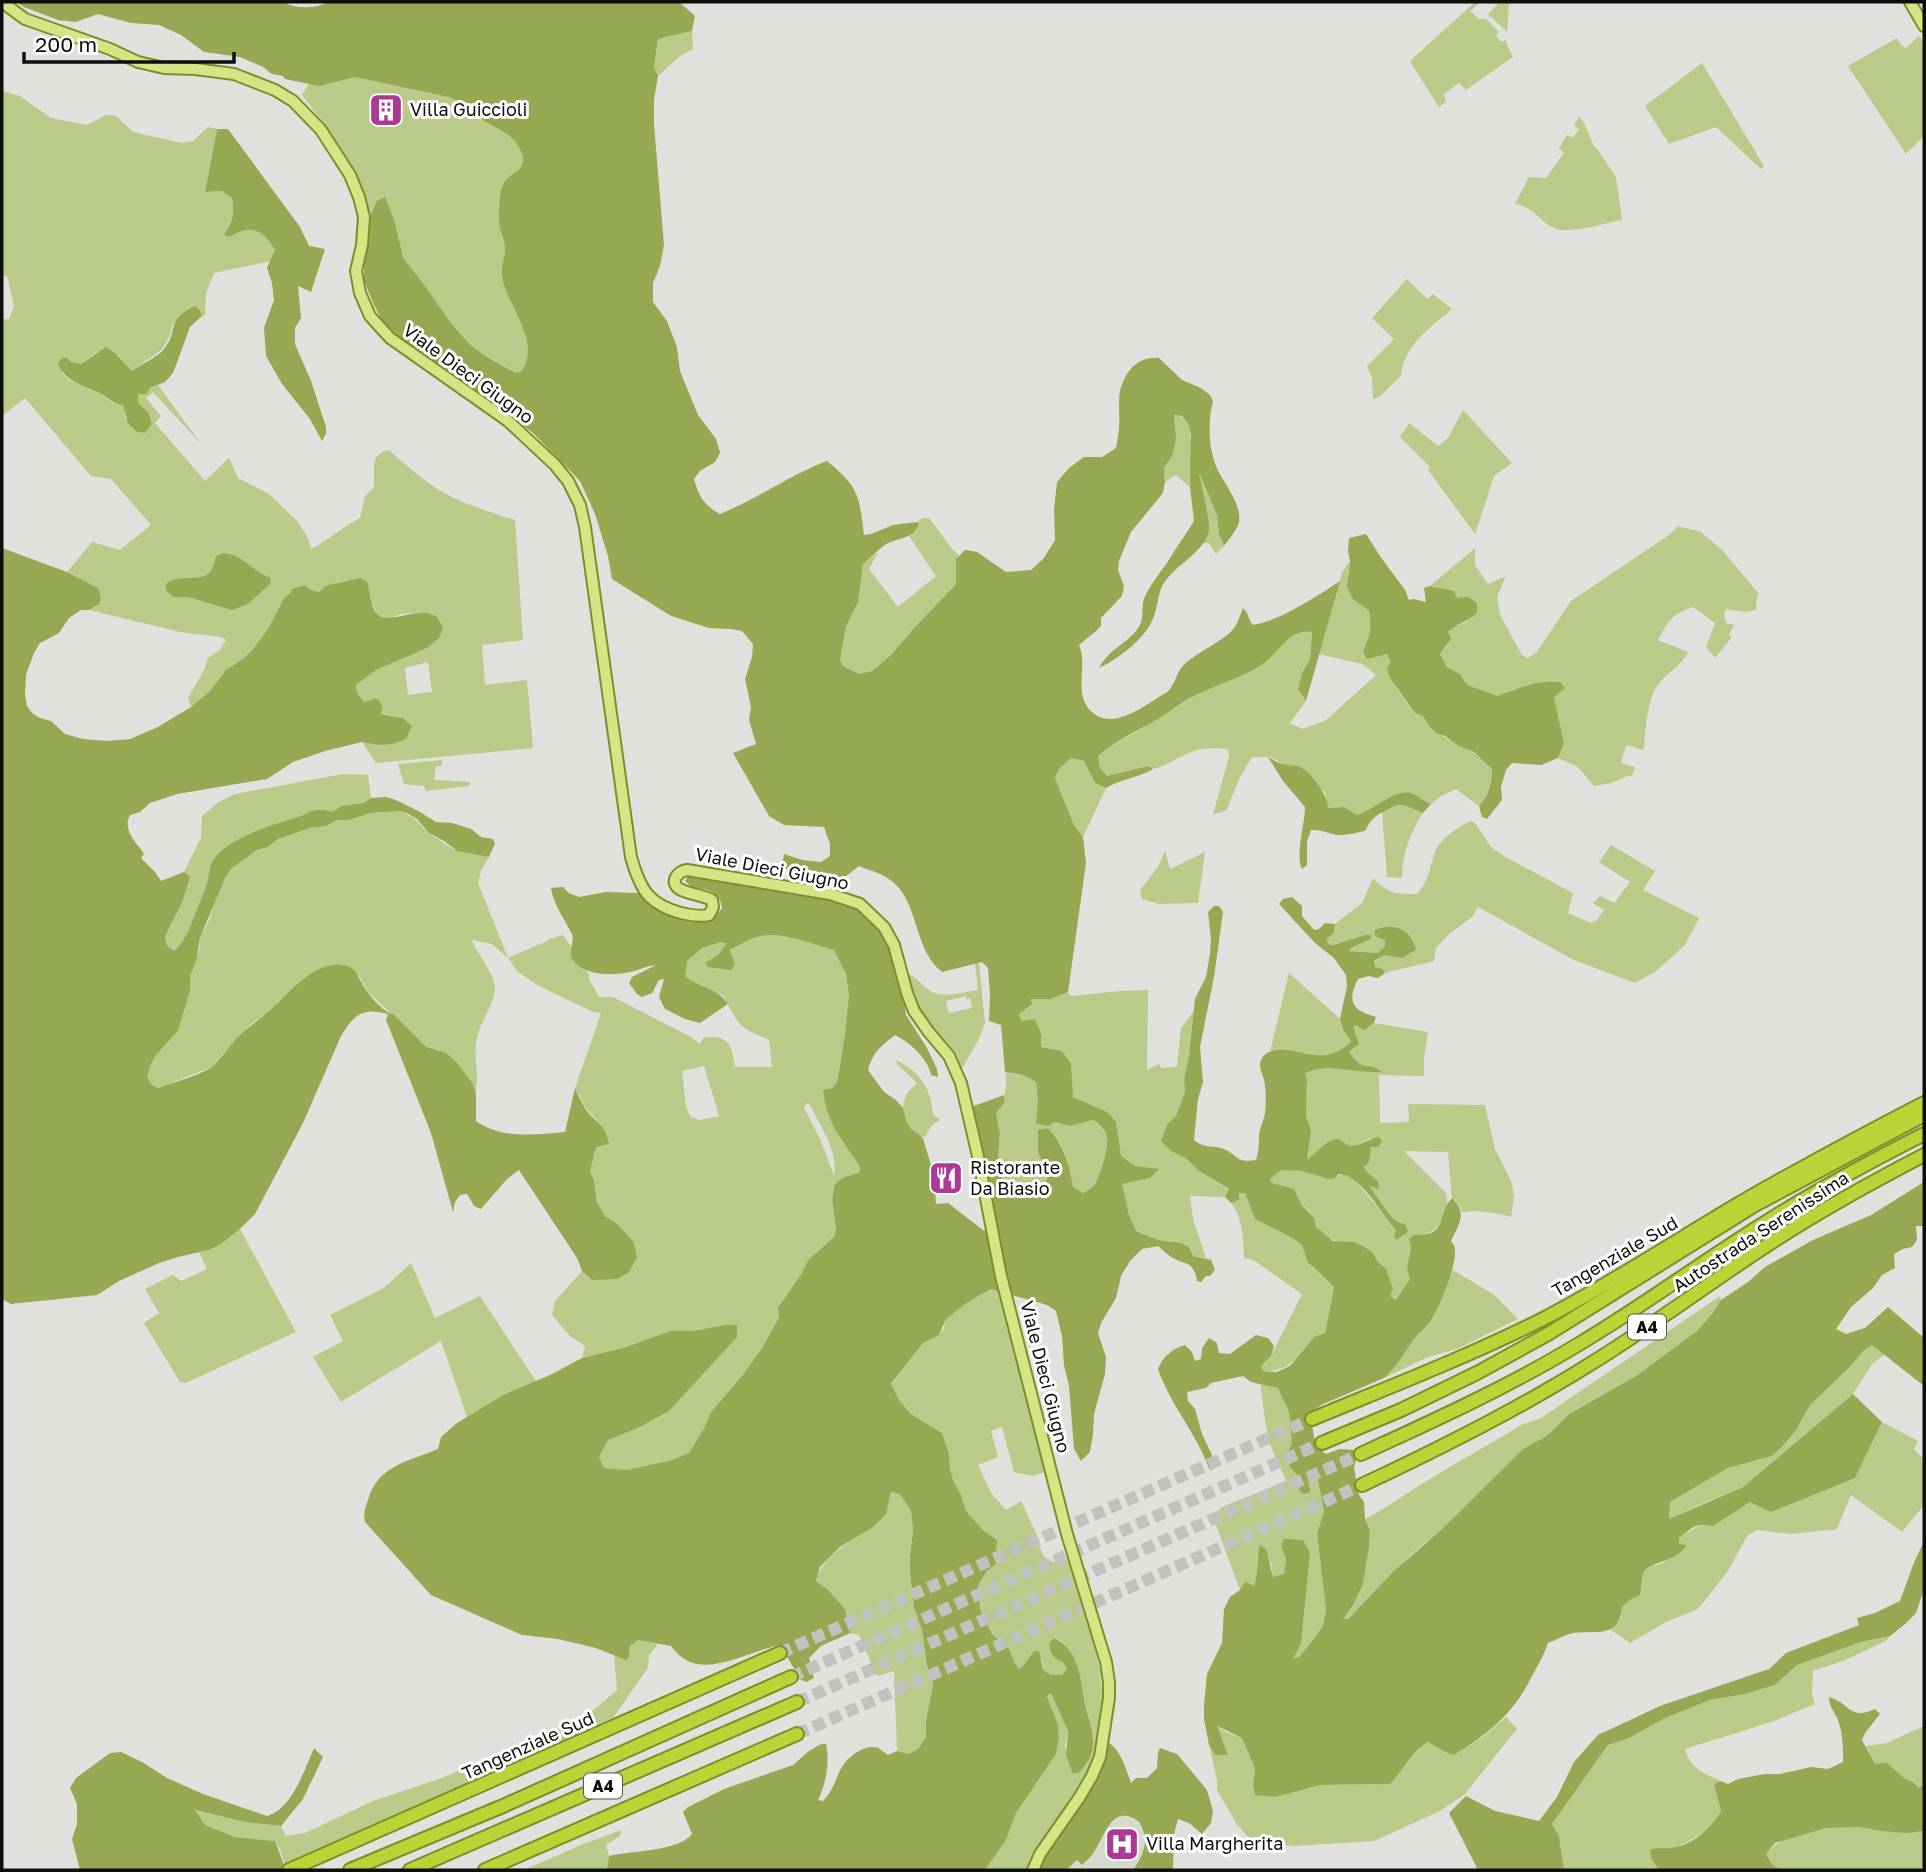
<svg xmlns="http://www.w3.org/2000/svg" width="1926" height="1872" font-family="'Golos Text',sans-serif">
  <rect width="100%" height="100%" fill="#e0e1dc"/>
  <path fill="#d6dacd" d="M 1123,1816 L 1136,1820 L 1143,1829 L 1146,1837 L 1143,1853 L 1133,1870 L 1066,1870 L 1077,1860 L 1082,1865 L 1106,1829 L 1116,1819 Z"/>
  <g fill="#baca89" fill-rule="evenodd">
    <path d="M 1475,2 L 1480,2 L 1470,11 L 1479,19 L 1486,19 L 1499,32 L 1496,35 L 1501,42 L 1506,40 L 1507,45 L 1513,57 L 1466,90 L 1459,83 L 1444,94 L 1446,102 L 1439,107 L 1411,63 L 1411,60 Z"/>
    <path d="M 1500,2 L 1509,2 L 1507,32 L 1488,14 Z"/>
    <path d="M 692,31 L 693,49 L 680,56 L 658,76 L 654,67 L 658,39 Z"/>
    <path d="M 1919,36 L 1924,43 L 1924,136 L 1906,154 L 1848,66 L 1897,38 L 1902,46 L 1906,48 Z"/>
    <path d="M 552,43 L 552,402 L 383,322 L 373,303 L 364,280 L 364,267 L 370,232 L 367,210 L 359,179 L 327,128 L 302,95 L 316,71 Z"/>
    <path d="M 1702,63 L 1764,166 L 1761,169 L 1716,127 L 1669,144 L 1645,106 Z"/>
    <path d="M 2,91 L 20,96 L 51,118 L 87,125 L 106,115 L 116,116 L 133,132 L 182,143 L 193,141 L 208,127 L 217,129 L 205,192 L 222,191 L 232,198 L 235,213 L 225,235 L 230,237 C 251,223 263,230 275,250 L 271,261 L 214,273 L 206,293 L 205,316 L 202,316 L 200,310 L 173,324 C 165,357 154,352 132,371 L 116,354 L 97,352 L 81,364 L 71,362 L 62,373 L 69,380 L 101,394 L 112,402 L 123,405 L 125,409 L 125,417 L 137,432 L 145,433 L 152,424 L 148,412 L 138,403 L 138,394 L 158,385 L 201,444 L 153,392 L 146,398 L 161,416 L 155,423 L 205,481 L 229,458 L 238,478 L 269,494 L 297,521 L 308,538 L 311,549 C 329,540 342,527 360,518 L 365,496 L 374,487 C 375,471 369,453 389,450 C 408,467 429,486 452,497 C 472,507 493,513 515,520 L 523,640 L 482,645 L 485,685 L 527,680 L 533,748 L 376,763 L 362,742 L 379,745 L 403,718 L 380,713 L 377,698 L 364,702 L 357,693 L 356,685 L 376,670 L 427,648 L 427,613 C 419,613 410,613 402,614 C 393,616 389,621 378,616 L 360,578 L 334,584 L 320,592 L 311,590 L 291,592 L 284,598 L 268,629 L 253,649 L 244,658 L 226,670 L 210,691 L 191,707 L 188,698 L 204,670 L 208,658 L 220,650 L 226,640 L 221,637 L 180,632 L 89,610 L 99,604 L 98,588 L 67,572 L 92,542 L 120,550 L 151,525 L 111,479 L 91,476 L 25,398 L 2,416 L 2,320 L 9,319 L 14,306 L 7,276 L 2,276 ZM 428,662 L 432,692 L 408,695 L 405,668 Z"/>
    <path d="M 1579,117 L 1584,123 L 1594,146 L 1598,150 L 1616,177 L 1622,220 C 1604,223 1567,236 1552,227 C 1537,219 1534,207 1515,204 L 1529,177 L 1546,178 L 1564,153 L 1559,148 L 1567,135 L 1572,138 L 1579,130 L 1574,125 Z"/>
    <path d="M 1407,279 L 1427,299 L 1433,294 L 1452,309 C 1431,327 1403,346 1401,376 L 1379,397 L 1373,399 L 1372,378 L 1367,366 L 1394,339 L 1372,318 Z"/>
    <path d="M 1463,410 L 1512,463 L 1494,476 L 1475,534 L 1428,470 L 1430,467 L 1400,437 L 1409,423 L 1438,446 L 1448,438 Z"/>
    <path d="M 1173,415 C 1179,416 1185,417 1188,423 C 1193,432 1191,475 1190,487 L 1176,475 L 1165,482 L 1164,468 L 1172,456 Z"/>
    <path d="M 1198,468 L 1217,515 L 1219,533 L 1224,546 L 1216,554 L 1209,543 L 1202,543 L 1209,531 Z"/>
    <path d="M 923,518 L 929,518 L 953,550 L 959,555 L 956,559 L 956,584 L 915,627 L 892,654 L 872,671 L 859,674 L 843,666 L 840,660 L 846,627 L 858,602 L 863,564 L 878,552 L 869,569 L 898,607 L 936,576 L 909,536 L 917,530 L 919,524 L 917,522 Z"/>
    <path d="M 1678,526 L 1701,532 L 1722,550 L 1759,594 L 1757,597 L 1756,610 L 1745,612 L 1726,609 L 1724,614 L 1726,623 L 1734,625 L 1729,635 L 1732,637 L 1715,658 L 1706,647 L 1715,623 L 1693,607 C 1673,613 1667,622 1658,640 L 1688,652 C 1681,667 1666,673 1658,685 C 1647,699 1645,733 1644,750 L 1626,745 L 1621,763 L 1635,767 L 1632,776 L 1628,776 L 1611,783 L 1594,786 L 1578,767 L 1558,758 L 1564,743 L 1554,697 C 1528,685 1525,684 1498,696 L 1467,685 L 1460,674 L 1447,667 L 1440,654 L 1447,646 L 1448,632 L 1454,627 L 1468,621 C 1458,601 1454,589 1430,586 L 1475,548 L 1475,565 L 1488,584 L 1506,576 L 1497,597 L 1500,615 L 1522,655 L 1528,658 L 1536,653 L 1571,601 L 1669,535 Z"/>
    <path d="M 1350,561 L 1348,573 L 1353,599 L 1369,611 C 1372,630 1370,635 1363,651 L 1375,657 L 1387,654 C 1390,661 1389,667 1390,675 C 1391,681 1409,707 1414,712 C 1417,714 1421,714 1424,717 C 1430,722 1430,730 1438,734 C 1459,744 1476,751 1492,769 C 1492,784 1489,796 1479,806 L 1456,789 L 1441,796 L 1431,804 L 1410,793 L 1380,803 L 1367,812 L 1357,815 L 1344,807 L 1327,808 L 1325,793 L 1299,767 L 1285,765 L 1271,757 L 1252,757 L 1239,779 L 1227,809 L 1223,812 L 1213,814 L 1229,757 L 1228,749 C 1215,748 1201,747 1189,753 C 1176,758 1167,766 1153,769 L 1148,766 L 1107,776 L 1100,768 L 1098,756 C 1110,744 1125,738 1139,730 C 1158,719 1176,706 1195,695 C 1214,684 1236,679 1255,668 C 1274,657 1288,629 1312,631 L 1310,659 L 1302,673 L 1298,689 L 1306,701 L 1296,715 L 1289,723 L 1303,729 L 1326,720 L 1376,675 L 1362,664 L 1319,654 L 1342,572 Z"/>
    <path d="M 1071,758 L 1084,761 L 1095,783 L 1106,788 L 1083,837 L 1074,825 L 1055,778 L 1059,769 Z"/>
    <path d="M 442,760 L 442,766 L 436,766 L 434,780 L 471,782 L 469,786 L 426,791 L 424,786 L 404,784 L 398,764 Z"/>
    <path d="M 343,774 L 368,775 L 371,798 C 360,806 345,804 332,812 C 313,805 310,814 292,819 C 269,825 224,840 212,862 C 209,868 209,876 207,883 C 204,894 199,904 195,914 C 190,927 185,942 174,951 L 167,946 L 165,937 L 171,926 L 190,878 L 184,872 L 201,838 L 202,816 L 219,802 L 235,794 Z"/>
    <path d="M 1395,806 L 1408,806 L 1423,813 C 1410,833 1402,854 1402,878 L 1387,877 L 1382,811 L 1386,811 Z"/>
    <path d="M 400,811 C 417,816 422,830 436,838 C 442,841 448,847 455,850 C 465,854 478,854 489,857 L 481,871 L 478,883 L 508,958 L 547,941 L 549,939 L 563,935 L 572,948 C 569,961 579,965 589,973 L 589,979 L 599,997 L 613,997 L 691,1037 L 700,1044 L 703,1038 C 728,1034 732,1044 735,1067 L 772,1067 L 769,1040 C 736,1026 740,1026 723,995 L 692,983 L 685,976 L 686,961 L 701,948 L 721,942 L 726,945 L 718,955 L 706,963 L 731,969 L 735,964 L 730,951 C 740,945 750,938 761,936 C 781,931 814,945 834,950 C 838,958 844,967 846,976 C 855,1010 841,1048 837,1082 L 832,1088 L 823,1090 C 826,1122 843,1140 859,1165 L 860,1172 L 845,1177 L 838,1181 L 834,1186 L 832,1200 L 836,1228 L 834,1237 L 808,1260 L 802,1273 L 778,1306 L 779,1316 L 762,1348 L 742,1376 L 711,1412 L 704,1428 L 689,1453 L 672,1460 L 627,1470 L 604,1468 L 599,1457 L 608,1440 L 638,1428 L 669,1411 L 736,1337 L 736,1325 L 724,1325 L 693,1331 L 670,1331 L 626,1347 L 582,1358 L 585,1346 L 570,1336 L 552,1315 L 555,1301 L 582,1271 L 593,1280 L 616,1223 L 605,1216 L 597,1202 L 594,1180 L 590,1173 L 596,1147 L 609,1144 L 599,1122 L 587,1110 L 575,1088 L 601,1013 L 593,1012 L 537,985 L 517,971 L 508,958 L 492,944 L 472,940 C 477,956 495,972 495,989 C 495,1002 481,1021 478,1035 C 474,1048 476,1060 477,1072 C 477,1079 476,1087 476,1094 L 473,1084 L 426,1047 L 367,991 L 359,975 L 266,1014 L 252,1023 L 240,1035 L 212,1067 L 158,1088 L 152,1085 L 147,1077 L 151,1064 L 156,1055 L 178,1031 L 190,991 L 190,976 L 199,950 L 200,938 L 208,923 L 217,895 L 225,878 L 232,868 L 257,850 L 268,847 L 278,839 L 293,833 L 310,828 L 326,826 L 337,820 L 348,820 L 362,814 ZM 704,1066 L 719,1116 L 699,1120 L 691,1117 L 686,1107 L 682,1071 ZM 807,1103 L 810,1105 C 820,1126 839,1152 834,1176 L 821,1141 L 804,1108 Z"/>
    <path d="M 1470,821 L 1475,823 L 1491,847 L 1505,857 L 1573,893 L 1568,913 L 1591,923 L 1597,920 L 1604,910 L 1593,903 L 1600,896 L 1614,903 L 1630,882 L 1599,862 L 1611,845 L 1655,871 L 1643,890 L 1699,918 L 1685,945 L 1655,972 L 1635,983 L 1574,960 L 1478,907 L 1472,917 L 1450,933 L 1436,948 L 1434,961 L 1385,973 L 1383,969 L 1375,967 L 1374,962 L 1385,955 L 1402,958 L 1396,926 L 1389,928 L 1385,946 L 1378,953 L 1349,951 L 1353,947 L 1371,939 L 1370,935 L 1365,935 L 1333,945 L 1328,944 L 1327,939 L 1334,933 L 1335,924 L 1362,903 L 1373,878 C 1387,894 1398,894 1417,894 C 1430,879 1429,869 1435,852 C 1440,839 1458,827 1470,821 Z"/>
    <path d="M 1165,851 L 1170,869 L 1205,852 L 1198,903 L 1159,904 L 1142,899 L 1140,890 L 1158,867 Z"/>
    <path d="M 979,963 L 985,1023 L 979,1039 L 960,1072 L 921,1020 L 905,972 C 916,976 922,986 932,992 C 944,998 965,992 978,990 L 975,964 ZM 966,996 L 966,999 L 970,998 L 972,1008 L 949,1013 L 946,1001 Z"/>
    <path d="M 1289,973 L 1340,1019 L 1343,1029 L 1351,1042 C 1325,1066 1300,1049 1270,1052 Z"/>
    <path d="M 1148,990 L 1147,1070 L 1159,1064 L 1161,1068 L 1177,1067 L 1181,1028 L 1194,1011 L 1189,1056 L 1184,1079 L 1185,1092 L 1176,1116 L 1168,1123 L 1171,1151 L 1187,1159 L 1199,1171 L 1229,1190 L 1225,1197 L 1190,1196 L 1193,1219 L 1206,1258 L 1193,1256 L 1192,1251 C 1183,1242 1176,1243 1164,1241 C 1155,1239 1145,1235 1136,1231 L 1129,1215 L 1121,1184 L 1150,1178 L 1120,1156 L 1116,1122 L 1092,1105 L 1083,1103 L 1072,1096 L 1071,1063 L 1062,1051 L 1041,1047 L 1041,1034 L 1022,1021 L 1019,1014 L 1032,1004 L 1031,999 L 1051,999 L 1068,992 L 1071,996 L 1120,991 Z"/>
    <path d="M 1374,1023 L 1428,1032 L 1424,1057 L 1424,1076 L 1379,1075 L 1380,1123 L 1409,1122 L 1408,1104 L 1485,1105 L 1495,1149 L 1511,1181 L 1514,1195 L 1511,1217 C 1494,1212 1480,1210 1462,1212 L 1458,1203 L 1452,1198 L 1448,1152 L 1404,1151 L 1446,1193 C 1452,1215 1437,1237 1414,1235 C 1412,1239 1413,1244 1412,1248 C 1410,1259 1406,1268 1410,1279 L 1397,1300 L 1390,1296 C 1395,1283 1387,1273 1379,1263 C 1373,1255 1370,1249 1361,1244 C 1351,1240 1338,1244 1329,1238 C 1326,1235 1319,1231 1317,1227 C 1313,1221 1313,1215 1307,1209 C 1297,1199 1283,1191 1272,1183 L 1270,1179 L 1281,1169 L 1302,1171 L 1328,1179 C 1338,1174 1343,1173 1354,1179 L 1397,1230 L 1405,1224 L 1392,1219 L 1369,1185 L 1379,1188 L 1378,1181 L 1368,1173 L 1364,1166 L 1369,1162 L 1371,1138 L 1356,1146 L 1350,1146 C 1332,1133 1321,1151 1307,1160 L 1311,1130 L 1306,1116 L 1307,1079 L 1305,1072 C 1326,1064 1352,1069 1375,1073 L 1356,1063 L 1349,1052 L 1355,1048 L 1357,1037 L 1352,1026 L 1369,1027 Z"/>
    <path d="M 896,1060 C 920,1072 931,1088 933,1114 L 940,1120 L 932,1125 L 925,1137 C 908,1135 898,1112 906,1096 C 908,1091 913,1087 917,1083 L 897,1064 Z"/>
    <path d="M 1005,1073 L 1023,1075 L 1036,1082 L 1038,1102 L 1054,1122 L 1071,1126 L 1093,1120 C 1099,1123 1106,1128 1107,1136 C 1109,1145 1101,1174 1096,1182 C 1093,1188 1089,1190 1084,1193 L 1073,1187 C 1070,1166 1064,1143 1048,1128 L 1038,1152 L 1048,1176 L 1044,1187 L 1035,1192 L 1008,1193 L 1002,1178 L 998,1156 L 1000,1134 L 996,1113 L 1005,1102 C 1003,1089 1009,1086 1005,1073 Z"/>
    <path d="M 1239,1193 L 1245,1193 L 1255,1219 L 1294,1239 L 1302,1245 L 1314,1266 L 1334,1287 L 1325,1333 C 1296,1343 1302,1372 1263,1371 L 1261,1366 L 1271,1356 L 1302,1294 L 1255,1261 L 1244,1258 C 1244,1243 1242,1214 1231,1203 L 1239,1200 Z"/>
    <path d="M 240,1229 L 296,1332 L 186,1383 L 180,1382 L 144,1323 L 159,1313 L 145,1289 L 173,1275 L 181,1281 L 207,1269 L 199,1252 C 215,1249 227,1239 240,1229 Z"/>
    <path d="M 411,1263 L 435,1318 L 480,1296 L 536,1381 L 503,1395 L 467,1417 L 441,1341 L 341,1402 L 313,1357 L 343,1341 L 330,1315 L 384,1288 Z"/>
    <path d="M 1453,1270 L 1493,1294 L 1518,1319 L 1457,1349 L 1428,1357 L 1384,1378 C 1394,1370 1404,1353 1411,1342 C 1417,1334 1426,1329 1430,1321 C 1440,1305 1446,1287 1453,1270 Z"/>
    <path d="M 992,1289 L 1002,1292 L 1050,1470 L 1033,1476 L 1014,1472 L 1002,1427 L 991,1431 L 998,1457 L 978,1465 L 991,1493 L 1006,1510 L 1021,1501 L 1040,1542 L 1038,1543 L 1044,1557 L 1053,1562 L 1071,1559 L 1090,1629 L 1100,1670 L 1103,1707 L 1095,1762 L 1030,1870 L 985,1870 L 1006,1840 L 1016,1813 L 1056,1754 L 1059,1738 L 1058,1726 L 1047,1695 L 1052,1692 L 1068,1731 L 1065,1746 L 1072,1773 L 1079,1773 L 1086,1765 L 1093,1744 L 1088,1713 L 1070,1651 L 1061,1641 L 1053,1638 L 1068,1669 L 1062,1675 L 1051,1675 L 1043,1670 L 1042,1660 L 1034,1651 L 1023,1666 L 1019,1669 L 1015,1664 L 1009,1648 L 992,1634 L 980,1609 L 978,1585 L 987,1571 L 996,1564 L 997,1540 L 984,1531 L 966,1511 L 961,1495 L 953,1480 L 950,1469 L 949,1453 L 942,1433 L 911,1414 L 899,1400 L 891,1385 L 923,1343 L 939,1335 L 944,1328 L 945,1319 L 965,1304 Z"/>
    <path d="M 1720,1296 L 1721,1300 L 1712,1314 L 1697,1331 L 1636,1376 L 1569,1414 L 1548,1435 L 1523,1449 L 1442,1529 L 1413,1553 L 1348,1619 L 1342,1619 L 1353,1605 L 1363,1584 L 1369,1547 L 1370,1530 L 1365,1519 C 1385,1509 1401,1497 1420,1485 C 1454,1464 1488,1445 1523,1424 L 1541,1418 Z"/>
    <path d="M 1872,1345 L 1885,1354 L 1872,1364 L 1853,1394 L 1743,1487 L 1701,1504 L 1669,1520 L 1670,1502 L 1728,1468 L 1772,1456 L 1782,1447 L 1796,1430 L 1810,1405 L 1851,1366 L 1863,1351 Z"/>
    <path d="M 1260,1383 L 1278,1388 C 1286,1403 1294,1424 1292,1442 C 1291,1443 1288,1450 1288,1452 C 1286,1462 1292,1469 1298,1476 L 1299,1491 L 1307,1483 L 1306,1474 L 1318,1481 L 1324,1513 L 1317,1534 L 1326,1610 L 1323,1626 L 1313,1640 L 1299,1657 L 1292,1660 L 1310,1553 L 1281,1546 L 1286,1559 L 1284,1575 L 1273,1578 L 1271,1562 L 1257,1557 L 1257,1576 L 1254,1586 L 1240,1590 L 1213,1517 L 1222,1507 L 1286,1481 L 1271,1447 L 1266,1427 Z"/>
    <path d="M 1882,1422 L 1918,1441 L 1914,1449 L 1924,1459 L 1924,1505 L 1902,1532 L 1851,1495 L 1837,1529 L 1791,1534 L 1757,1530 L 1747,1536 L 1728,1571 L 1698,1609 L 1666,1622 L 1630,1643 L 1611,1630 L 1621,1618 L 1622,1607 C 1636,1594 1635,1581 1646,1570 C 1651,1564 1659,1566 1666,1561 C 1672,1557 1679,1545 1679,1538 C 1701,1521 1728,1518 1750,1502 L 1855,1478 Z"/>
    <path d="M 891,1492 L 900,1494 L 911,1511 L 913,1531 L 910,1556 L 910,1573 L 914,1608 L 922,1630 L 927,1666 L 933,1684 L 926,1721 L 926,1737 L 918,1749 L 908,1754 L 897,1751 L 894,1671 L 877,1676 L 859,1635 L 850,1633 L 845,1609 L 816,1581 C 828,1539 886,1536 891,1492 Z"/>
    <path d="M 1890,1636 L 1886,1641 L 1843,1661 L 1813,1671 L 1812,1694 L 1815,1704 L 1774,1721 L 1685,1749 C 1690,1768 1704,1774 1721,1781 L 1714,1784 L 1721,1811 L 1715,1822 L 1705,1832 L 1676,1848 L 1663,1849 L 1652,1860 L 1659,1870 L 1564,1870 L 1559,1836 L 1552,1824 L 1608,1745 L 1629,1738 L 1665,1718 L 1710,1700 L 1745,1694 L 1775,1685 L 1797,1665 L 1861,1642 Z"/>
    <path d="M 638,1640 L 658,1644 L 649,1655 L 648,1668 L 613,1718 L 596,1725 L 577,1737 L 285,1865 L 280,1849 L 275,1841 L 235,1837 L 205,1825 L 194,1810 L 245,1822 L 281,1826 L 286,1836 L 305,1833 L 373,1801 L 439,1779 L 584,1718 L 617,1690 L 614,1654 L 626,1659 L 629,1657 L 630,1646 Z"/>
    <path d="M 1506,1717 L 1517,1729 L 1464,1795 L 1440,1811 L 1374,1841 L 1294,1846 L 1265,1843 L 1248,1837 L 1236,1823 L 1217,1790 L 1217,1780 L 1209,1745 L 1215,1755 L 1228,1755 L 1215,1725 L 1226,1732 L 1242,1738 L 1255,1769 L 1253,1784 L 1298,1790 L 1320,1785 L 1390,1784 C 1401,1772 1415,1750 1428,1742 L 1445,1752 L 1454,1755 L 1483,1737 Z"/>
    <path d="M 1924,1726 L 1924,1784 L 1919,1788 L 1913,1782 L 1875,1764 L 1866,1746 L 1887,1743 Z"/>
    <path d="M 1859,1827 C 1881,1832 1902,1833 1924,1831 L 1924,1870 L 1780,1870 L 1772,1864 L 1766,1854 C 1786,1829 1829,1827 1859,1827 Z"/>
    <path d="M 621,1830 L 621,1835 L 606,1845 L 609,1856 L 607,1870 L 524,1870 L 581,1845 Z"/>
  </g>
  <g fill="#96a851">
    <path d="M 16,2 L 283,2 C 296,9 316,9 328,2 L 679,2 L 695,16 L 692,31 L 658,39 L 654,67 L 658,76 L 654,100 L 654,124 L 664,245 L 660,266 L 653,283 L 653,302 L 667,321 L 677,347 L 680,371 L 698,415 L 716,439 L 720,453 L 715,462 L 700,471 L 694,479 C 699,497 704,505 720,514 C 757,499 790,475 827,461 C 859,487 859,495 864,535 L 871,534 L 893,525 L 917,522 L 919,524 C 914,540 897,537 885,545 C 877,550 871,558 863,564 L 858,602 L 846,627 L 840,660 L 843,666 L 859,674 L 872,671 L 892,654 L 915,627 L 956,584 L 956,559 L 965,550 L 977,552 L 1006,572 L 1031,570 L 1044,558 L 1055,540 L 1054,509 L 1057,482 L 1069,468 L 1084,457 L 1102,457 L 1116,448 C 1117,441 1119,433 1119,426 C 1120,415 1118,402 1120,391 C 1125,372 1137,356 1159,358 L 1182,380 L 1201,388 L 1210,395 L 1213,401 C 1208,421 1208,446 1216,466 C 1223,483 1242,503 1239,522 C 1237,530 1229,539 1224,546 L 1219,534 L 1217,515 L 1199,472 C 1201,484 1210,521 1209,530 C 1206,550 1178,564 1167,579 C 1158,589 1159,600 1155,613 C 1149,636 1120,658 1099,668 C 1109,648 1130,643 1140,625 C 1144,618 1141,607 1144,599 C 1150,584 1162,571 1170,558 C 1178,545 1186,534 1194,521 L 1190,487 L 1191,434 L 1188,423 L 1182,416 L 1174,415 L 1176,440 L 1172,456 L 1164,468 L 1165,482 L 1163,493 L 1131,532 L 1119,561 L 1118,570 L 1124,586 L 1122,596 L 1101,618 L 1101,626 L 1096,631 L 1079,645 C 1089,667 1070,698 1096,715 C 1114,727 1140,709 1156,699 C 1159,696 1166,694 1169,690 C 1175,684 1176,674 1182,667 C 1194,653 1225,641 1234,628 C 1238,623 1240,615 1243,608 C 1249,613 1248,620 1253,625 C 1279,621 1318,596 1340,581 L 1306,701 L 1298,689 L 1302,673 L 1310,659 L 1312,632 C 1290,627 1277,655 1260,666 C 1241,677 1220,684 1200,693 C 1185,699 1172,710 1158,719 C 1138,731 1115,740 1098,756 L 1100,768 L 1107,776 L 1148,766 L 1153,769 C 1138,778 1121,779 1106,788 L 1095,783 L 1084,761 L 1071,758 L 1059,769 L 1055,778 L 1074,825 L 1083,837 L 1086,863 L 1068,992 L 1051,999 L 1031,999 L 1032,1004 L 1019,1014 L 1022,1021 L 1035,1019 L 1041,1034 L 1041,1047 L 1062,1051 L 1071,1063 L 1073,1097 L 1107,1112 L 1116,1122 L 1121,1156 L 1135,1166 L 1159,1169 L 1150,1178 L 1122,1184 L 1129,1215 L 1136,1231 C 1145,1235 1154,1239 1164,1241 C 1176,1243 1190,1241 1193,1256 L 1211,1260 L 1215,1270 L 1210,1276 L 1206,1276 L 1201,1282 L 1197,1281 C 1194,1261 1187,1266 1173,1258 C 1168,1255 1163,1250 1158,1246 L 1142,1249 L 1130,1261 L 1121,1276 L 1116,1298 L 1101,1323 L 1098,1333 L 1106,1357 L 1105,1374 L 1094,1414 L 1093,1434 L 1090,1452 L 1081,1461 L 1074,1449 L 1069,1386 L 1064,1365 L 1062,1336 L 1056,1311 L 1047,1305 L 991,1289 L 965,1304 L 946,1319 L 939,1335 L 923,1343 L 891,1384 L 899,1400 L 911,1414 L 942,1433 L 949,1453 L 950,1469 L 953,1480 L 961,1495 L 966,1511 L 984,1531 L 997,1540 L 996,1564 L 987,1571 L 978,1585 L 980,1609 L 992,1634 L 1009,1648 L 1015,1664 L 1019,1669 L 1023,1666 L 1034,1651 L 1039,1651 L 1043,1670 L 1051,1675 L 1062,1675 L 1067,1669 L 1063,1662 C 1053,1659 1050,1653 1049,1643 L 1054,1638 C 1078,1649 1080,1676 1084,1699 C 1087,1714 1093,1729 1093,1743 C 1093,1755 1086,1765 1079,1773 L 1072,1773 L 1066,1754 L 1068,1731 L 1051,1693 L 1047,1696 L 1058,1725 L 1059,1738 L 1056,1754 L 1016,1813 L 1006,1840 L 985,1870 L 607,1870 L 609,1856 C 630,1851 680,1851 692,1834 L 683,1812 L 688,1807 L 724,1789 L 793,1765 L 809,1751 L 821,1744 L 826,1744 C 830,1763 826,1783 818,1800 L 823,1801 C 835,1788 834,1781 842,1767 C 848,1756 866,1743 879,1748 C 879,1749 887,1754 888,1755 L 897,1751 L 908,1754 L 918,1749 L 926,1737 L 926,1721 L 933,1684 L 927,1666 L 922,1630 L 914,1608 L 910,1573 L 910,1556 L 913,1531 L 911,1511 L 900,1494 L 891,1492 L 886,1514 L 873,1527 L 840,1547 L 820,1567 L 816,1581 L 828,1590 L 845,1609 L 850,1633 L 821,1646 L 809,1658 L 814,1678 L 807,1682 L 801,1680 L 780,1645 C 744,1652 698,1685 671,1646 L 638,1640 L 630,1646 L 629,1657 L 626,1660 L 596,1648 L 558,1639 L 522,1635 L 431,1595 L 365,1522 C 363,1514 365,1508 368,1500 C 378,1465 408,1462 438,1449 L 441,1437 L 457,1423 L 503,1395 L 550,1375 L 582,1358 L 626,1347 L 670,1331 L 693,1331 L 724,1325 L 737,1325 L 737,1337 L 669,1411 L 638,1428 L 608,1440 L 599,1457 L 604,1468 L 627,1470 L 672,1460 L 689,1453 L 704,1428 L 711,1412 L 742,1376 L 762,1348 L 779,1317 L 778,1307 L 802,1273 L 808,1260 L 834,1237 L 836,1228 L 832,1200 L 834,1186 L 838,1181 L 845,1177 L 860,1172 L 859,1165 C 842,1139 826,1123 823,1090 L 832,1088 L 837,1082 L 845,1035 L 849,996 L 846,974 L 834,950 C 814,945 782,931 761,936 C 750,938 740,945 730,950 L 735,964 L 731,970 L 708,967 L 705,963 L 718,955 L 726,944 L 721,942 L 702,948 L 687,961 L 685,976 C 698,988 719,988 728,1004 L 700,1023 L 685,1019 L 665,1009 L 659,997 L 664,979 L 659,980 L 652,993 L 642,997 L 637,994 L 629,983 L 632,977 L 656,965 C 646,966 639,970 630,972 C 612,976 584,976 573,960 C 567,952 575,942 572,934 C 564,918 554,906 551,888 L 563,887 L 569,893 L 579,897 L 606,892 L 639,893 L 699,917 L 718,913 L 722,908 C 720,891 707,889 692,888 L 685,881 L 689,875 L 860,904 L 884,927 L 907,993 L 905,1007 L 906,1015 L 927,1048 L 937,1069 L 938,1077 L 931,1075 C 928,1058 909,1042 895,1035 C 881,1046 872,1053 868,1070 L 884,1092 L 896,1100 L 903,1108 L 906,1121 L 911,1129 L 923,1138 L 934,1176 L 936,1204 L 948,1203 L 983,1230 L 995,1231 L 971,1107 L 1004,1095 L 1005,1102 L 996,1113 L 1000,1134 L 998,1156 L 1002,1178 L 1008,1193 L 1035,1192 L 1044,1187 L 1048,1176 L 1038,1152 L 1038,1130 L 1048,1128 C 1063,1143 1070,1166 1073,1187 L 1083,1193 C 1089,1190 1093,1188 1096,1182 C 1101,1174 1109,1145 1107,1137 C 1106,1129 1099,1123 1093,1120 L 1071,1126 L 1054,1122 L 1048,1126 L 1036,1123 L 1038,1102 L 1036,1082 L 1023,1075 L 1005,1072 L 1001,1025 L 989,1021 L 990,995 L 988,968 L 982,962 L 942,972 C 912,948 920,900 889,879 C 881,873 868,870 859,866 L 841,880 L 810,880 L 793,874 L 782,866 L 784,854 L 802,860 L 821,862 L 830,856 L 830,844 L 824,827 L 784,825 L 769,816 L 733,753 L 756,744 L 749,720 L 751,707 L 745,679 L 752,657 L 753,644 L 742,631 L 730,629 L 709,628 L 671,616 L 612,579 L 608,556 L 595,514 L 580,481 L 532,432 L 411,347 L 383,322 L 373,303 L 364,280 L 364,267 L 367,250 L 371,215 L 377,201 L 385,197 L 395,223 L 403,258 L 425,286 L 450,322 L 469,344 L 485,356 L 515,373 L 521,372 C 543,341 506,305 502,276 C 501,266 505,258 505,249 C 505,241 502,235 500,228 C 498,219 499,194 503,185 C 509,171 530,172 521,151 C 513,132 495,129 480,118 C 469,110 461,102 449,97 L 355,77 L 319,86 L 285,79 L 283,76 L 272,74 L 263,67 L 240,57 L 204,52 L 181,35 L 159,25 L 131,23 L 98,14 L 76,22 L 58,20 L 24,7 Z"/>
    <path d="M 217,129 L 228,129 L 300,227 L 309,246 L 325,249 L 311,292 L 298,286 L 301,318 L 295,328 L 295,344 L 311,381 L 326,427 L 326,434 L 322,441 L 310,419 L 282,384 L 266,356 L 264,328 L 274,300 L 272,283 L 267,268 L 275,250 C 263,230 251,223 230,237 L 224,235 C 233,221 235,214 232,198 L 222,191 L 205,192 Z"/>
    <path d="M 195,306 L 200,310 L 202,316 L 190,327 L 173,373 L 165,382 L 150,388 L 146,394 L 138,394 L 138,403 L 148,412 L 152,424 L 145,433 L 137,432 L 128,423 L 123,405 C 114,404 110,399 103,395 C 85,385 67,384 58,364 L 62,358 L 67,358 L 71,362 L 81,364 L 106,347 L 116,354 L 132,371 C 142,363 157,358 164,349 C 179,331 165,320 195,306 Z"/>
    <path d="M 1366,534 L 1380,556 L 1405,590 L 1409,600 L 1414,599 L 1426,602 L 1424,588 L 1430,586 L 1454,591 L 1457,598 L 1468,597 L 1477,603 L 1477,613 C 1468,621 1457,624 1448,632 L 1451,639 L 1440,654 L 1447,667 L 1460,674 L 1467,685 L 1498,696 C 1517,688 1540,680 1560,682 L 1565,688 L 1554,697 L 1564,743 L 1558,758 L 1541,765 L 1512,763 L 1506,770 L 1501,787 L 1502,800 L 1487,819 L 1482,817 L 1479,806 C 1489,796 1492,783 1492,769 L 1474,752 L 1459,746 L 1445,736 L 1437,734 L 1430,727 L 1424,717 L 1414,712 L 1390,678 L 1387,669 L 1390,662 L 1387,654 L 1367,659 L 1363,651 C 1370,635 1372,630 1369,611 L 1353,599 L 1347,587 L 1350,561 L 1348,551 L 1349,538 Z"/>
    <path d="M 2,548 L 67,572 L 98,588 L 101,597 L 99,604 L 89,610 L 81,610 L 69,618 L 59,633 L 40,643 L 34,653 L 26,675 L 25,694 L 27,706 L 32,713 L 40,718 L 51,721 L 65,734 L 83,739 L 108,741 L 130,739 L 158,727 L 191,707 L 210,691 L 226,670 L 244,658 L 253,649 L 268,629 L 284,598 L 291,592 L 292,589 L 305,585 L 311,590 L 320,592 L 325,586 L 360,578 L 367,582 C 370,592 370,607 378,615 C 385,623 413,611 427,613 C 428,613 436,616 437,617 L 443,628 L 439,638 L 427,648 L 376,670 L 356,685 L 357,693 L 364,702 L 376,698 C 382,703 383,706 381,714 L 403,718 L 412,726 L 406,739 L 392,744 L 379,745 L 362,742 L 325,751 L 293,762 L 267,779 L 177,794 L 150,803 L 140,812 L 130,815 C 122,830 136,842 144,854 L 141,858 L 155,872 L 161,881 L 184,872 L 190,877 L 182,902 L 165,937 L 167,946 L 174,951 C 185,942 190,927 195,914 C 199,904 204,893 207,883 C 209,876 209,868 212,862 C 224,840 269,825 292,819 C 310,814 313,805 332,812 L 342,806 L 363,803 L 371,798 L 386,797 L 396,800 L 420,812 L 436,822 L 452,823 L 471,829 L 481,837 L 493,839 L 495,843 L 489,857 L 457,851 L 444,841 L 429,833 L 417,819 L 407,813 L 400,811 L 371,813 L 348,820 L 337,820 L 326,826 L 310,828 L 278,839 L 268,847 L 257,850 L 232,868 L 225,878 L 200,938 L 196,961 L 190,976 L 190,991 L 178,1031 L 156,1055 L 151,1064 L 147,1077 L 152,1085 L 158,1088 C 171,1083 204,1074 213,1066 C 222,1058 229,1046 238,1037 C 247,1028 257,1021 267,1013 C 288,996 314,957 347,966 C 358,969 360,982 366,990 C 372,999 384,1012 394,1015 L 426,1047 L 446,1053 L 457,1063 L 473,1084 L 476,1094 L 476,1121 C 501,1139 535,1135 565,1132 L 575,1088 C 578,1095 582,1103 586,1110 C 597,1124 605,1123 609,1144 L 596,1147 L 590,1172 L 594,1180 L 597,1202 L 605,1216 L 616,1223 L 633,1241 L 637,1257 L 629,1272 L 617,1279 L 592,1280 L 582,1271 L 577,1258 L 519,1170 L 507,1179 L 481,1209 L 474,1206 L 467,1194 L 460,1195 L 455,1202 L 453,1212 L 431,1133 L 386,1020 L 388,1014 C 362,1007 355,1014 341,1036 L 303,1123 L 255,1214 L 240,1229 L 221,1244 L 208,1250 L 178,1257 L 159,1263 L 119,1281 L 97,1295 L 11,1304 L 2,1299 L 2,1071 L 3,1060 L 2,1057 Z"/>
    <path d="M 223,553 C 243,554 251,571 270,578 L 271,583 L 248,604 L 232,610 L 188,597 L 173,597 L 166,590 L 166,584 C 178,573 201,583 210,572 C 213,569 215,561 216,556 Z"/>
    <path d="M 1268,757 C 1273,759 1277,763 1283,764 C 1288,766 1295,765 1300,767 C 1312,773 1328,795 1328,808 L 1344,807 L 1357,815 C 1372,811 1394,789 1410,793 C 1417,794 1424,802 1431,804 L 1423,813 C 1415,810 1405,803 1395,806 C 1392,806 1389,810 1385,811 C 1375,815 1370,821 1365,831 C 1358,832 1349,835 1341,835 C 1330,835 1322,829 1311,830 L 1307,841 L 1307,865 L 1302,869 C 1295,856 1305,823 1305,807 L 1283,781 Z"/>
    <path d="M 1292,897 L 1302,906 L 1302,916 L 1314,930 L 1319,929 L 1325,923 L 1335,924 L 1334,933 L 1327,939 L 1328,944 L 1333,945 L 1365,935 L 1371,935 L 1371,939 L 1353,947 L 1349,951 L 1378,953 L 1385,946 L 1385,940 L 1375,936 L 1375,930 C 1395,922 1411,929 1416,950 L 1402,958 L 1385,955 L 1374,961 L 1375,967 L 1383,969 L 1385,973 L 1378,978 L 1369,976 L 1358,979 C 1346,1002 1353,1011 1376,1017 L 1374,1023 L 1364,1030 L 1357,1026 L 1353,1026 L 1359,1044 L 1349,1052 C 1363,1074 1367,1060 1382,1072 C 1356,1074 1329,1062 1305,1073 L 1307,1079 L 1306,1116 L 1311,1130 L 1307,1160 L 1328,1142 L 1337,1139 C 1341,1140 1344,1143 1348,1145 C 1357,1149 1369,1138 1379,1137 L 1382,1142 L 1378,1147 L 1371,1147 L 1369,1162 L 1364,1167 L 1368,1173 L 1378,1181 L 1379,1189 L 1370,1186 C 1373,1191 1390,1217 1394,1219 C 1397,1222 1401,1223 1405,1224 L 1408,1232 L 1396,1240 L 1394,1236 L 1396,1230 C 1382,1215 1360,1173 1338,1174 L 1335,1178 L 1328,1179 L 1302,1171 L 1281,1170 L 1270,1179 L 1272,1183 L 1294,1189 L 1301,1204 L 1314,1218 L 1316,1227 L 1333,1241 L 1354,1242 L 1362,1245 L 1372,1252 L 1378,1262 L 1386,1269 L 1390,1280 L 1393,1289 L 1390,1296 L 1396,1300 L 1410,1279 C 1402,1261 1416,1254 1409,1239 L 1414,1235 C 1449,1237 1437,1213 1452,1198 C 1468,1213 1459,1224 1451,1241 C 1454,1245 1455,1247 1455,1251 C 1456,1268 1439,1309 1429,1323 C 1424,1330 1416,1335 1411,1343 C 1405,1353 1393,1371 1384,1378 L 1321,1405 L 1312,1411 C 1312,1426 1312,1445 1326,1454 L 1340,1449 L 1355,1450 L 1356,1460 L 1354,1468 L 1359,1495 L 1364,1502 L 1365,1519 L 1370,1530 L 1369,1547 L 1363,1584 L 1353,1605 L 1343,1619 L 1348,1619 L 1394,1571 L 1442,1529 L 1523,1449 L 1548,1435 L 1569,1414 L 1636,1376 L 1697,1331 L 1712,1314 L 1721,1300 L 1748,1282 L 1765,1267 L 1813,1240 L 1871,1215 L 1924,1182 L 1924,1226 L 1916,1226 L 1917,1240 L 1912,1247 L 1903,1249 L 1894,1254 L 1895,1268 L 1882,1275 L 1872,1289 L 1851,1307 L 1836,1329 L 1846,1334 L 1865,1328 L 1888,1307 L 1924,1338 L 1924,1386 L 1872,1345 L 1863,1351 L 1851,1366 L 1810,1405 L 1796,1430 L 1782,1447 L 1772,1456 L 1728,1468 L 1670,1502 L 1669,1519 L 1743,1487 L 1853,1394 L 1882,1422 L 1855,1478 L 1771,1512 L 1750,1502 L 1713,1526 C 1696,1522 1692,1528 1679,1538 L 1679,1544 L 1686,1545 C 1676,1563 1650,1561 1644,1572 C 1641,1578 1641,1589 1640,1595 L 1631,1599 L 1622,1607 C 1619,1642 1592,1628 1569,1634 C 1562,1636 1555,1641 1548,1643 C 1544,1655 1537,1667 1531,1678 C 1512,1715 1489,1733 1454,1755 L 1445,1752 L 1428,1742 C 1412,1751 1403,1771 1390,1784 L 1320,1785 L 1275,1797 L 1255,1795 L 1253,1784 L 1255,1769 L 1242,1738 L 1217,1726 L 1228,1755 L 1215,1755 L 1209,1745 L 1204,1719 L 1204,1705 L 1207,1674 L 1222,1643 L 1224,1609 L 1230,1597 L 1240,1590 L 1245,1582 L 1254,1586 C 1259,1572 1256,1559 1260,1545 L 1266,1549 L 1273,1577 L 1284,1574 L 1286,1559 L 1281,1546 L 1284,1539 L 1303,1540 L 1310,1553 L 1301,1643 L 1293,1659 L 1299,1657 L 1313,1640 L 1323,1626 L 1326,1610 L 1317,1534 L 1324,1512 L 1318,1481 L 1307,1475 L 1310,1492 L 1304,1494 L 1299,1491 L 1298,1476 L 1290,1467 L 1287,1454 L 1292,1442 L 1290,1419 L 1288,1410 L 1278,1388 L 1251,1382 L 1243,1376 L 1211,1383 L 1206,1388 L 1187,1392 L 1188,1401 L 1195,1409 L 1202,1434 L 1212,1455 L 1212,1471 L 1209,1468 C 1196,1433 1170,1404 1158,1369 C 1163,1356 1172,1349 1185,1345 L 1192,1352 L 1195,1361 L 1201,1359 L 1202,1348 L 1209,1338 L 1217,1343 L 1219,1353 L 1230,1354 L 1256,1335 L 1268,1338 L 1274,1346 L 1271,1356 L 1261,1366 L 1263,1371 L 1277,1372 L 1290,1366 L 1314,1337 L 1325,1333 L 1334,1287 L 1314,1267 L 1308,1263 L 1302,1245 L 1294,1239 L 1255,1219 L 1245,1193 L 1239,1193 L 1239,1200 L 1231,1203 L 1225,1197 L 1229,1189 L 1199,1171 L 1187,1159 L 1171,1151 L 1161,1141 L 1168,1123 L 1176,1116 L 1185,1092 L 1184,1079 L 1189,1056 L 1195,999 L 1206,977 L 1210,954 L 1211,939 L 1208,912 L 1214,906 L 1219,906 L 1223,912 L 1214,977 L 1200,1047 L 1203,1082 L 1198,1099 L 1194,1140 C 1205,1150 1215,1144 1226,1150 C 1239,1157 1237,1163 1256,1160 C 1259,1150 1259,1143 1259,1134 C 1260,1127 1264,1120 1265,1113 C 1266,1104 1266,1094 1265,1086 C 1265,1079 1260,1071 1260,1065 C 1260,1059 1264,1054 1269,1052 C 1295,1042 1319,1071 1351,1042 L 1343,1029 L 1340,1019 L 1347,986 L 1346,975 L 1334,958 L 1315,943 L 1279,904 L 1283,899 Z"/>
    <path d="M 1924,1541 L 1924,1589 L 1916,1613 L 1905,1624 L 1890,1636 L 1861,1642 L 1797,1665 L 1775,1685 L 1745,1694 L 1710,1700 L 1665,1718 L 1629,1738 L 1608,1745 L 1552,1824 L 1559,1836 L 1564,1870 L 1478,1870 L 1449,1813 L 1466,1796 L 1495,1811 L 1539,1821 L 1557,1797 L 1574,1762 L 1598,1735 L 1660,1706 L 1769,1669 L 1786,1653 L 1859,1625 L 1857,1618 L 1875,1613 L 1900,1601 L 1913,1565 Z"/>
    <path d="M 1829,1697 C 1850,1703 1850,1721 1875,1709 L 1880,1714 L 1865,1733 L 1862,1740 L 1875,1764 L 1887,1763 L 1904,1778 L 1913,1782 L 1919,1788 L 1924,1784 L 1924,1831 L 1906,1833 L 1880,1831 L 1859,1827 L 1826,1828 L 1775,1843 L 1766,1854 L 1772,1864 L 1780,1870 L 1659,1870 L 1652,1860 L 1650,1850 C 1658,1847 1664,1849 1672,1848 C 1692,1845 1712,1828 1721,1811 L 1714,1784 L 1721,1781 L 1728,1784 L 1738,1779 L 1765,1774 L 1780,1774 L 1811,1767 L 1828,1769 L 1843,1762 C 1843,1748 1843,1736 1839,1723 C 1836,1713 1829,1708 1829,1697 Z"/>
    <path d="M 1106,1741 C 1120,1748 1126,1768 1131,1783 L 1136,1778 L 1147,1778 L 1157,1768 L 1158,1753 L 1160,1748 L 1177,1754 L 1207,1790 L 1213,1811 L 1211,1823 L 1202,1834 L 1189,1823 L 1178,1819 L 1174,1834 L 1173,1870 L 1133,1870 C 1144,1855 1150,1839 1139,1822 C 1112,1802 1105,1836 1094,1852 C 1091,1857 1086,1861 1082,1865 L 1077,1860 L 1066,1870 L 1039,1870 L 1041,1864 L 1056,1839 L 1075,1815 L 1095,1779 Z"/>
    <path d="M 314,1748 L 323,1757 L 303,1799 L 281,1826 L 245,1822 L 195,1810 L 205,1825 L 235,1837 L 275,1841 L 286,1870 L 80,1870 L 72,1839 L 77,1824 L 77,1804 L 70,1788 L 76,1778 L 110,1753 L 121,1752 L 142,1762 L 167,1778 L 203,1794 L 267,1816 C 292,1809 304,1771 314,1748 Z"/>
  </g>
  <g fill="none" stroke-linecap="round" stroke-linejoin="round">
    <g stroke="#c0c2bd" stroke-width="12" stroke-dasharray="12 6" stroke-linecap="butt">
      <path d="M 780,1653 L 1312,1419"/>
      <path d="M 791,1677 L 1322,1443"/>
      <path d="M 797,1702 L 1361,1454"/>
      <path d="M 797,1734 L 1362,1485"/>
    </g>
    <g stroke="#7c8f28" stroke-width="14">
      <g id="major">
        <path d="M 2,2 L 25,19 L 110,49 L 138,62 L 164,68 L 195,69 L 234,74 L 275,90 L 293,101 L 321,130 L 350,175 L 359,197 L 364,217 L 362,245 L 356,271 L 360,293 L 370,316 L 390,338 L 508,421 L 555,465 L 568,481 L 580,505 L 585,527 L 631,857 C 640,889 648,904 681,913 C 691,915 699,917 709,915 L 713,907 L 712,900 C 703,895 682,893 677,887 C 670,879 680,871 687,870 L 830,894 L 860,904 L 884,927 L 894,945 L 907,993 L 914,1011 L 928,1031 L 949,1056 L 961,1083 L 977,1152 L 1001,1276 L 1067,1534 L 1106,1662 L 1109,1682 L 1109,1698 L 1100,1757 L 1092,1776 L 1079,1798 L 1040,1854 L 1033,1870"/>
        <path d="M 1910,2 L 1924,26"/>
      </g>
    </g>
    <g stroke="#7c8f28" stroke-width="16">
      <g id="highway">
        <path d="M 1312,1419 C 1389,1387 1467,1357 1541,1320 C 1613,1283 1681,1237 1752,1196 C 1808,1164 1866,1133 1924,1103"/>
        <path d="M 1322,1443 L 1401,1410 L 1477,1373 L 1548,1334 L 1755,1205 L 1924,1115"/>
        <path d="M 1361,1454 C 1435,1420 1510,1386 1579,1344 C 1643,1306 1703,1261 1766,1222 C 1817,1190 1871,1161 1924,1134"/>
        <path d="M 1362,1485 C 1439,1449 1515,1411 1587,1366 C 1651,1327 1710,1282 1772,1242 C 1821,1210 1872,1182 1924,1155"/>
        <path d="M 289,1870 L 780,1653"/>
        <path d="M 350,1870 L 503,1806 L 791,1677"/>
        <path d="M 410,1870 L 797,1702"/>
        <path d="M 485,1870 L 797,1734"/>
      </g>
    </g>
    <use href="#major" stroke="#d4e586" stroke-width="10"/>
    <use href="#highway" stroke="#b8d436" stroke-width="12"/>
  </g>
  <defs>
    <g id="building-square" transform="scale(1.75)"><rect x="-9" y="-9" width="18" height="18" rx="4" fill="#ac3a95" stroke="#fff"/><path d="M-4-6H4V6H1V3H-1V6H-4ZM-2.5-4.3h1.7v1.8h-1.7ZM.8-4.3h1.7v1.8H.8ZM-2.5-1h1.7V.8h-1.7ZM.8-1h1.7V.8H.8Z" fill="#fff"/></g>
    <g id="restaurant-square" transform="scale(1.75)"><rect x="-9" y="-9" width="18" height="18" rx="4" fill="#ac3a95" stroke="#fff"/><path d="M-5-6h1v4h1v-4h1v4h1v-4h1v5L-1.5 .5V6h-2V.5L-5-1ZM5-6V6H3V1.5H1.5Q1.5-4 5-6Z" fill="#fff"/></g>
    <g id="hospital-square" transform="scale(1.75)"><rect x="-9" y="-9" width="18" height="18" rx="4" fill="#ac3a95" stroke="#fff"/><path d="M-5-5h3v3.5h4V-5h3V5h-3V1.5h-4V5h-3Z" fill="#fff"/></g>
  </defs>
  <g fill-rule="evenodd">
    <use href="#building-square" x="386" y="110"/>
    <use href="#restaurant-square" x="946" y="1178"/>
    <use href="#hospital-square" x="1122" y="1844"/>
  </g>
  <g text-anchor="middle" stroke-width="6" stroke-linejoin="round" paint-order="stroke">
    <g fill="#fff" stroke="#565756" stroke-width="2">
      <rect x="1628" y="1314.5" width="38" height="25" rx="5"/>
      <rect x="584" y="1773.5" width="38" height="25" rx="5"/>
    </g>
    <g font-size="16" font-weight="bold" fill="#0e0f0d">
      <text x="1647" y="1333">A4</text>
      <text x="603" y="1792">A4</text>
    </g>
    <g font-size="18" fill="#0e0f0d" stroke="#fff" text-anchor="start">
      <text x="410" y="116">Villa Guiccioli</text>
      <text x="970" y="1174">Ristorante<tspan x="970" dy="21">Da Biasio</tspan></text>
      <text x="1146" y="1850">Villa Margherita</text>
    </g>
    <g font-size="18" fill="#0e0f0d" stroke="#fff">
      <text transform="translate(468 374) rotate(36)" y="6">Viale Dieci Giugno</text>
      <text transform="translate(772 869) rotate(11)" y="6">Viale Dieci Giugno</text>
      <text transform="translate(1761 1232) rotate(-33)" y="6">Autostrada Serenissima</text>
      <text transform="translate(1615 1257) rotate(-30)" y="6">Tangenziale Sud</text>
      <text transform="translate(1045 1377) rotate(76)" y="6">Viale Dieci Giugno</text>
      <text transform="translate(528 1746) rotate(-24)" y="6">Tangenziale Sud</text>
    </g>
  </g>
  <rect width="1926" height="1872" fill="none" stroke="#0e0f0d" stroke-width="7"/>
  <path d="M24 52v10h210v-10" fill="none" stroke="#0e0f0d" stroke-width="3.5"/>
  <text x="35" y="52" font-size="21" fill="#0e0f0d" stroke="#ffffff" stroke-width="5" paint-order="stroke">200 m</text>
</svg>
